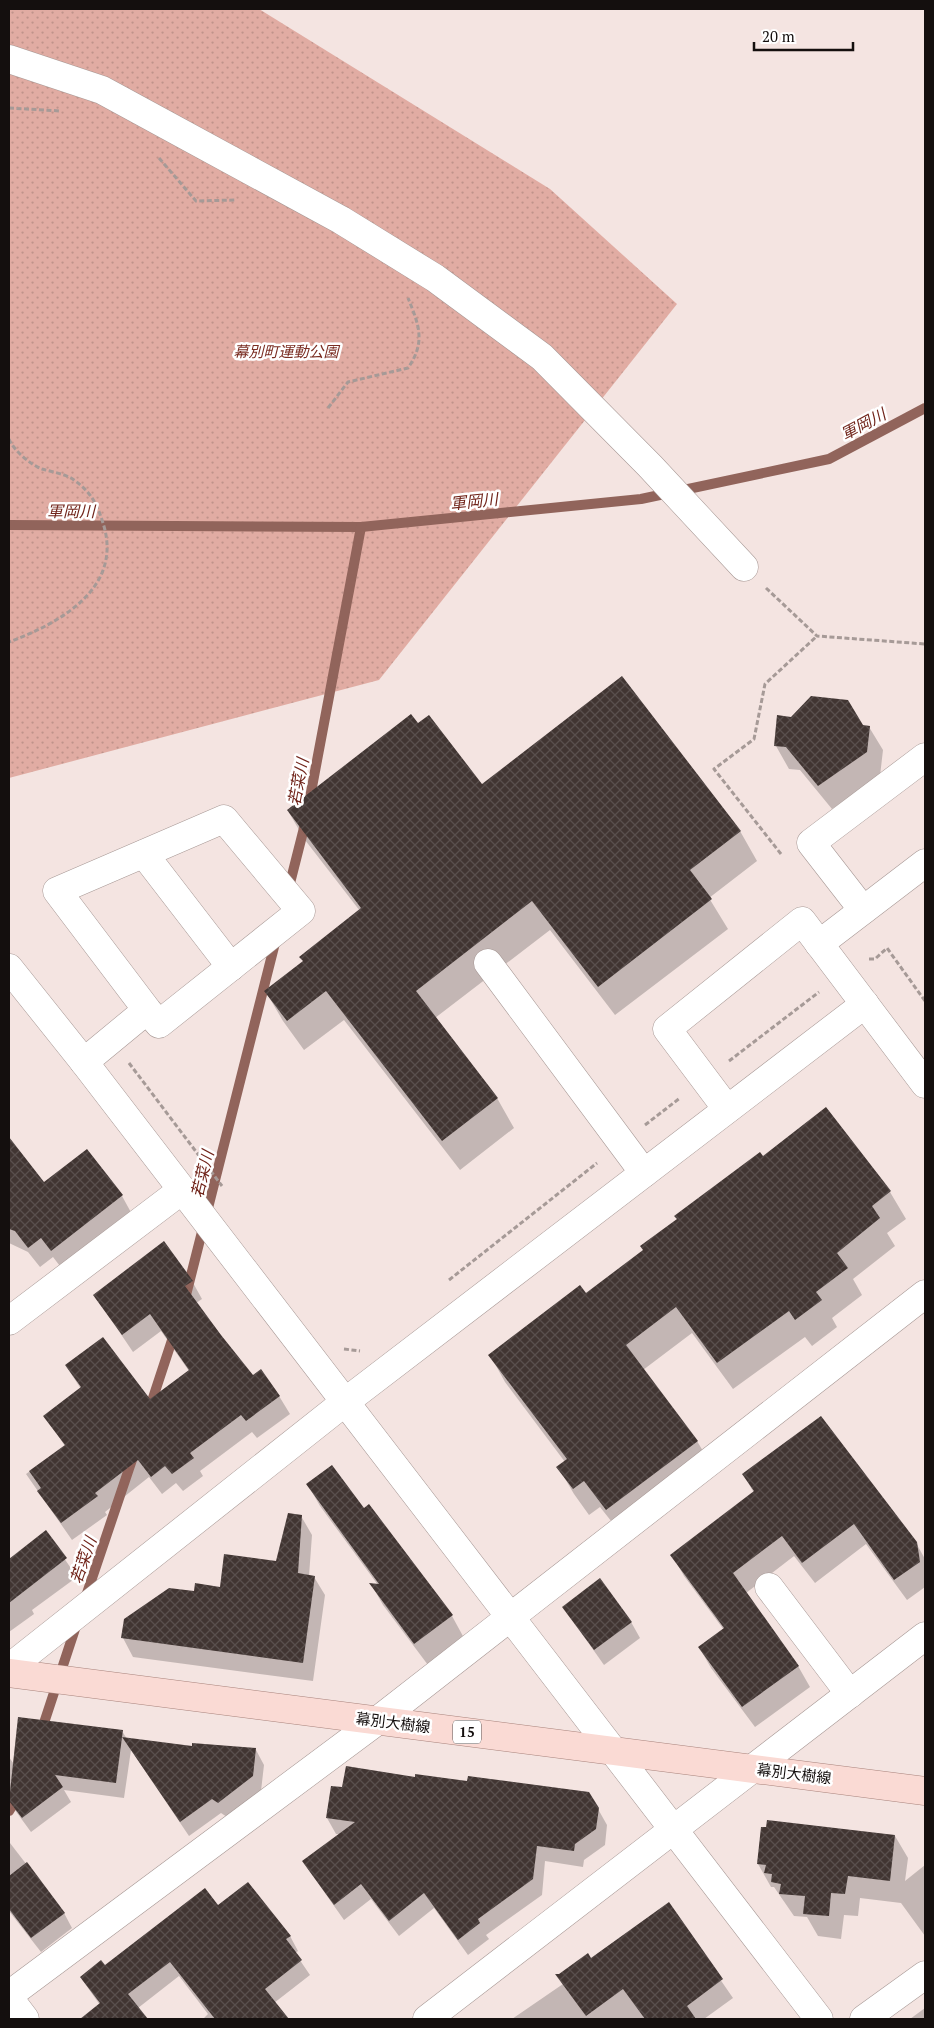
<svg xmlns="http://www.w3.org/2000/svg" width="934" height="2028" font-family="'PT Serif','Noto Sans JP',serif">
  <defs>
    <pattern id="park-dots" width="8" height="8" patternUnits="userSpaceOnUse" patternTransform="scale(1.25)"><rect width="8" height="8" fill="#e1aca3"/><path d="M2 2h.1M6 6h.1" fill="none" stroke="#c0938b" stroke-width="1.8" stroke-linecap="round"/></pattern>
    <pattern id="building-cross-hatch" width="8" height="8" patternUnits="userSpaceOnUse" patternTransform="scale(1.25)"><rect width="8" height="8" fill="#413532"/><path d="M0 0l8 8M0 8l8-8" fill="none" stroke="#594f4d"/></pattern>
  </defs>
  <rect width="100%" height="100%" fill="#f4e4e1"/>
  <path fill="url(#park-dots)" d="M 9,9 L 259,9 L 550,189 L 677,304 L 379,680 L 9,778 Z"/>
  <g fill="#0003">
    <path d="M 418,725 L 482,786 L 740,831 L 757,861 L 709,898 L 728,929 L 615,1015 L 550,930 L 435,1018 L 497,1098 L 514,1128 L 460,1170 L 344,1020 L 304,1050 L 283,1021 L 266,992 L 304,962 L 360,911 L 305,840 L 288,811 Z"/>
    <path d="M 863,727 L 869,727 L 883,750 L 880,776 L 832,809 L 800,770 L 789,769 L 776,746 Z"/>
    <path d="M 825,1109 L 890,1192 L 906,1219 L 887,1233 L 895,1246 L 853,1279 L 862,1295 L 832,1318 L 837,1327 L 812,1346 L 805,1337 L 733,1389 L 692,1333 L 643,1370 L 697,1441 L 713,1468 L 623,1536 L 600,1507 L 589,1515 L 574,1494 L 558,1467 L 565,1462 L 505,1382 L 490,1355 L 586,1295 Z"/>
    <path d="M 9,1139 L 44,1184 L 122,1196 L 133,1216 L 63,1270 L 53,1257 L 40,1267 L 28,1252 L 9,1243 Z"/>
    <path d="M 192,1281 L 202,1299 L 196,1303 L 253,1377 L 279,1396 L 290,1414 L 257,1438 L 252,1432 L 200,1471 L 203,1476 L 183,1491 L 176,1483 L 162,1494 L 149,1477 L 105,1512 L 107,1515 L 72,1540 L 26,1474 L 65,1446 L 45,1416 L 81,1389 L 66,1366 L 149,1401 L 189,1371 L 161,1331 L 133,1352 L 95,1296 Z"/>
    <path d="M 743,1474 L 916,1543 L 925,1559 L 925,1587 L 907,1600 L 866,1544 L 815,1583 L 794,1556 L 746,1593 L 798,1666 L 810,1687 L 755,1727 L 711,1668 L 699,1647 L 724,1630 L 684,1576 L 672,1555 L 754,1493 Z"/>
    <path d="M 308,1485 L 364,1510 L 452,1616 L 464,1638 L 428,1665 L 383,1605 L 371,1584 L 378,1585 L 320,1506 Z"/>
    <path d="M 301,1516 L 312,1535 L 309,1576 L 314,1577 L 325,1595 L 313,1681 L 133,1657 L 123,1638 L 195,1593 L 221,1589 L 277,1562 Z"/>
    <path d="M 46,1532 L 77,1577 L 32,1610 L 34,1614 L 9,1632 L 9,1560 Z"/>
    <path d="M 563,1607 L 631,1622 L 640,1638 L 604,1665 Z"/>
    <path d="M 122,1731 L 127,1739 L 193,1748 L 256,1750 L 264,1765 L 261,1791 L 227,1817 L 221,1813 L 189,1836 L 131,1750 L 124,1798 L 64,1790 L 71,1802 L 31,1832 L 9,1802 L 9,1757 L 13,1763 Z"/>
    <path d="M 416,1778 L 589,1793 L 607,1825 L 605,1845 L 584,1860 L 583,1867 L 545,1861 L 542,1895 L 486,1935 L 489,1939 L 468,1955 L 434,1908 L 399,1936 L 371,1899 L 344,1920 L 303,1862 L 341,1834 L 336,1834 L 327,1818 L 343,1789 Z"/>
    <path d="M 762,1828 L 895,1836 L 908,1858 L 905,1881 L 925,1865 L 925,1936 L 901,1903 L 860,1898 L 858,1916 L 844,1915 L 841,1939 L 818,1936 L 807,1917 L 794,1916 L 774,1887 L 771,1887 L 758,1864 Z"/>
    <path d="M 10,1843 L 64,1913 L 72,1928 L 41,1952 L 9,1911 Z"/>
    <path d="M 668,1904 L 733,1998 L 704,2019 L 512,2019 L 563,1984 L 590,1959 Z"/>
    <path d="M 218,1907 L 290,1936 L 298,1951 L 295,1953 L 310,1975 L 274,2003 L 287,2019 L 203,2019 L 208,2014 L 179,1976 L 138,2008 L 147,2019 L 98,2019 L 93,2010 L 100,2005 L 81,1978 Z"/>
    <path d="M 925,2008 L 925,2019 L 910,2019 Z"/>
  </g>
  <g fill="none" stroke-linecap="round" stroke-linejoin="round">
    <g stroke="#91645b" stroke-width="10">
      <path d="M 9,525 L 361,527 L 641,499 L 829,459 L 925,408"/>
      <path d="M 309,803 L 361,527"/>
      <path d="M 288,891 L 306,820"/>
      <path d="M 184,1303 L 276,939"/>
      <path d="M 149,1410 L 175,1331"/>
      <path d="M 85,1599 L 134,1454"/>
      <path d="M 41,1732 L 77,1623"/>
      <path d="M 9,1811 L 19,1795"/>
    </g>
  </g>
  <g fill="url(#building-cross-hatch)">
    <path d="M 622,676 L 741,831 L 690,870 L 712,899 L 598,987 L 532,901 L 416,991 L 498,1098 L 442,1141 L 326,991 L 287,1021 L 264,991 L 303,961 L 299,957 L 361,908 L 287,810 L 411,714 L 418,723 L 429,715 L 482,784 Z"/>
    <path d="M 811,696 L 848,700 L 863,725 L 870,726 L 867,752 L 818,786 L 786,747 L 774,746 L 777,715 L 791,717 Z"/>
    <path d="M 826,1107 L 891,1191 L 872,1206 L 880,1218 L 837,1253 L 848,1268 L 816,1292 L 822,1300 L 795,1320 L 789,1311 L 717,1363 L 676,1307 L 626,1345 L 698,1441 L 606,1510 L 584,1481 L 573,1489 L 556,1467 L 567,1459 L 488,1355 L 580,1285 L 586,1293 L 643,1250 L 640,1246 L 677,1219 L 674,1216 L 760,1152 L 763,1156 Z"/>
    <path d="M 9,1137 L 44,1182 L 87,1149 L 123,1195 L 51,1251 L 41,1238 L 28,1248 L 15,1231 L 9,1229 Z"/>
    <path d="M 164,1241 L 193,1281 L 185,1286 L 221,1335 L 253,1375 L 261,1369 L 280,1396 L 246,1421 L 241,1415 L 190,1453 L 194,1458 L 172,1474 L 165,1466 L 151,1477 L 138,1460 L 95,1493 L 98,1496 L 61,1523 L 37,1491 L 41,1488 L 29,1471 L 65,1445 L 43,1416 L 81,1387 L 65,1365 L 103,1337 L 150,1399 L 189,1370 L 150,1314 L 122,1335 L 93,1295 Z"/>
    <path d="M 821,1416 L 917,1542 L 920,1562 L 894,1580 L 854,1524 L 802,1563 L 782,1536 L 733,1573 L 799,1666 L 742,1707 L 698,1647 L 724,1628 L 670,1555 L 754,1491 L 742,1474 Z"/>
    <path d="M 332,1465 L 364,1508 L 369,1504 L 453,1615 L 414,1644 L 369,1583 L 379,1584 L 306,1484 Z"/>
    <path d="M 288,1513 L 302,1515 L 298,1573 L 315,1576 L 303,1663 L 121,1638 L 124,1619 L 169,1588 L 194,1591 L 195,1583 L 220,1587 L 224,1554 L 276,1561 Z"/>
    <path d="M 46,1530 L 67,1558 L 9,1603 L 9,1559 Z"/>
    <path d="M 600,1578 L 632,1622 L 594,1650 L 562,1607 Z"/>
    <path d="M 18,1717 L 123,1730 L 116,1783 L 55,1775 L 63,1787 L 22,1818 L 9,1801 Z"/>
    <path d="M 122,1737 L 192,1746 L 192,1743 L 256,1748 L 253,1776 L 218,1803 L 212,1799 L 180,1822 Z"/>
    <path d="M 346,1766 L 415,1777 L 415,1774 L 467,1781 L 468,1776 L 589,1792 L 599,1808 L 596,1829 L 575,1844 L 574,1851 L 537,1846 L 533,1879 L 478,1919 L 480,1923 L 458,1940 L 424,1893 L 389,1921 L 361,1884 L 334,1905 L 302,1861 L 355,1822 L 326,1818 L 331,1786 L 342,1787 Z"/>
    <path d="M 767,1820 L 895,1835 L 890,1881 L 848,1876 L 845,1894 L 831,1893 L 829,1916 L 803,1914 L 805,1896 L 779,1894 L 781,1884 L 771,1882 L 772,1874 L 764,1873 L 766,1865 L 757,1864 L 761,1827 L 766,1827 Z"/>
    <path d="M 27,1862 L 65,1913 L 31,1938 L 9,1909 L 9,1876 Z"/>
    <path d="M 248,1882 L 291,1936 L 286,1939 L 302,1960 L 265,1989 L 289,2019 L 215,2019 L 170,1962 L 128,1994 L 148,2019 L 80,2019 L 100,2003 L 80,1977 L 101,1960 L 105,1965 L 205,1888 L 218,1905 Z"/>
    <path d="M 669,1902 L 723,1979 L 687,2006 L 696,2019 L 645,2019 L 623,1989 L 586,2016 L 555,1974 L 559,1974 L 588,1953 L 591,1958 Z"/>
  </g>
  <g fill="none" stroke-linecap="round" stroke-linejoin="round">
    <g stroke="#a79895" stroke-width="29">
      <g id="minor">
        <path d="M 9,59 L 102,90 L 341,220 L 435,278 L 542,357 L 650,466 L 744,567"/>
        <path d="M 144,854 L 231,967"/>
        <path d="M 863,910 L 811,843 L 925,757"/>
        <path d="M 819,944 L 925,863"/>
        <path d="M 488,963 L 644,1173"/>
        <path d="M 9,968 L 84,1062 L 819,2019"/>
        <path d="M 84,1062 L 147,1010 L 57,891 L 224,819 L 301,911 L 159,1024 L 147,1010"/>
        <path d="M 727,1109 L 667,1029 L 802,921 L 925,1084"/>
        <path d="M 9,1321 L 182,1190"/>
        <path d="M 769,1587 L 850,1694"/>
        <path d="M 9,1668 L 345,1402 L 865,1004"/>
        <path d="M 9,1995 L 377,1721 L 925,1294"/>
        <path d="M 9,1998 L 25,2019"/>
        <path d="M 427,2019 L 925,1636"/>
        <path d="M 864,2019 L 925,1975"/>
      </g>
    </g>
    <g stroke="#a8837c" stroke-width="29">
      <path id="major" d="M 9,1673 L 925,1791"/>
    </g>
    <g stroke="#a69a97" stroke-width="3" stroke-dasharray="5 2.5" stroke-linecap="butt">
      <path d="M 9,108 L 61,111"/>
      <path d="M 159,158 L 196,201 L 235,200"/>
      <path d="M 328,408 L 348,382 L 408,368 C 426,342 419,325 408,298"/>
      <path d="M 9,439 C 13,450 31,465 42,469 C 52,472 66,474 74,480 C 91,492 97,504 103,523 C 124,588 60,623 9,642"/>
      <path d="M 766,588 L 817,636 L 925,644"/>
      <path d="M 781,854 L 714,769 L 754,739 L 765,684 L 817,636"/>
      <path d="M 869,959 L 875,959 L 887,948 L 925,1001"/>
      <path d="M 729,1061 L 819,992"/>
      <path d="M 129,1063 L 222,1186"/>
      <path d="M 645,1125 L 680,1098"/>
      <path d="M 449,1280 L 597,1163"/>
      <path d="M 344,1349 L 360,1351"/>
    </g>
    <use href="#minor" stroke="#fff" stroke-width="28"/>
    <use href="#major" stroke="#fadad4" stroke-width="28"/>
  </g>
  <g text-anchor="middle" stroke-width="5" stroke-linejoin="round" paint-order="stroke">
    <rect fill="#fff" stroke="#5a5756" stroke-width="1" x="453" y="1720.5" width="28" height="23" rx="4"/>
    <g font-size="14" font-weight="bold" fill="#140f0e">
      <text x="467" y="1737">15</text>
    </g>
    <g font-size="15" font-style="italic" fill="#7a2d22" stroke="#fff">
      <text x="286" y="357">幕別町運動公園</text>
    </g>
    <g font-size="15" fill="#140f0e" stroke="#fff">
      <text transform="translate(393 1723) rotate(7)" y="5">幕別大樹線</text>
      <text transform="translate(794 1774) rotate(7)" y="5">幕別大樹線</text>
    </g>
    <g font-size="16" font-style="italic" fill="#71251b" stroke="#fff">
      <text transform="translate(863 424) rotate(-28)" y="6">軍岡川</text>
      <text transform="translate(474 501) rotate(-6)" y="6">軍岡川</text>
      <text x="71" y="517">軍岡川</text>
      <text transform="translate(298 782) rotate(-79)" y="6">若菜川</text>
      <text transform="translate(202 1174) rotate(-76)" y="6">若菜川</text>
      <text transform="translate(83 1560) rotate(-71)" y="6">若菜川</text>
    </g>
  </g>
  <rect width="934" height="2028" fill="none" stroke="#140f0e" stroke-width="20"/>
  <path d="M754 42v8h99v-8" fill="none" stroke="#140f0e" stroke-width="2.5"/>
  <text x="762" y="42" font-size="15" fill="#140f0e" stroke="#ffffff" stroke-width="4" paint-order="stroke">20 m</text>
</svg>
